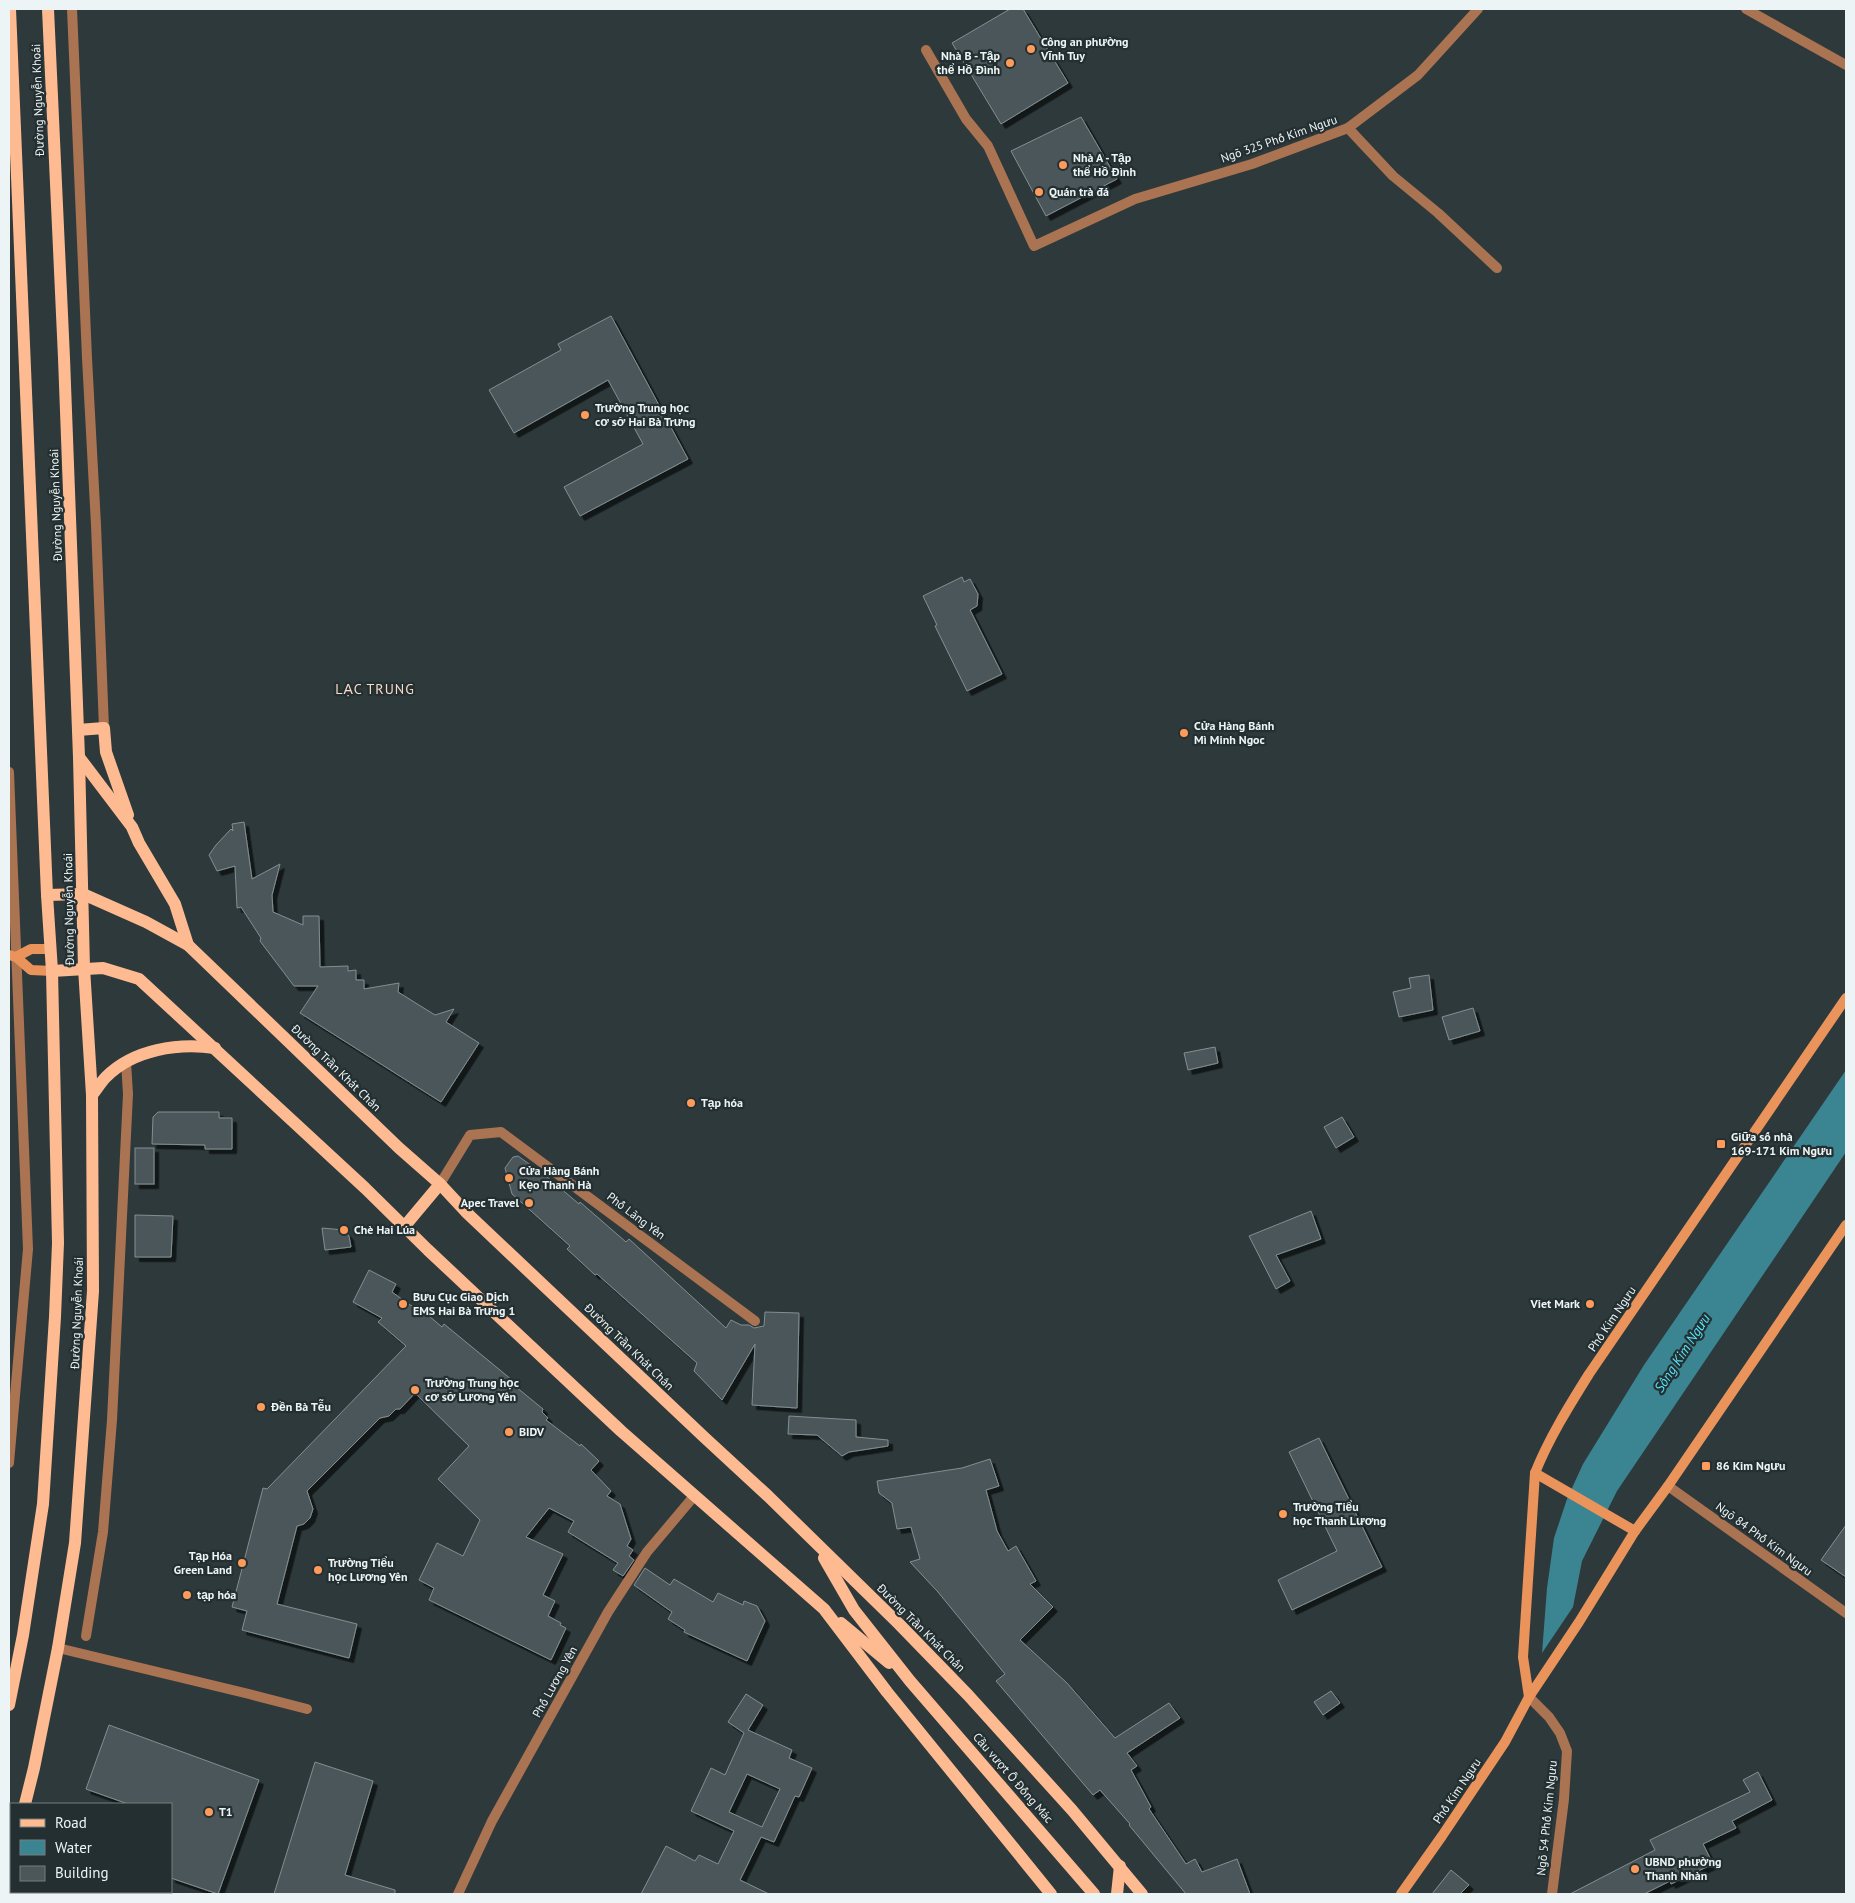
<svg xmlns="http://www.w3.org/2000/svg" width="1855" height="1903" font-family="'PT Sans',sans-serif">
  <defs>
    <filter id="shadow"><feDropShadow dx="4.5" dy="4.5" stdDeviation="0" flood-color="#0009"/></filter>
  </defs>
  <rect width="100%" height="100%" fill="#2e393b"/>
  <path fill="#3b8492" d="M 1846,1070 L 1846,1152 L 1617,1491 L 1582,1561 L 1573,1607 L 1542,1653 L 1547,1588 L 1554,1538 L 1567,1499 L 1583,1464 L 1644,1365 Z"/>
  <g fill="#4b575a" stroke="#828f92" fill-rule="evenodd" filter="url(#shadow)">
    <path d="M 1010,9 L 1023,9 L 1068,83 L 1001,124 L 952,43 Z"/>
    <path d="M 1081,117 L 1117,179 L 1046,216 L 1011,151 Z"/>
    <path d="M 611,316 L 688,459 L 580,516 L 564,487 L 643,444 L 608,380 L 514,433 L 489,390 L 561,350 L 558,344 Z"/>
    <path d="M 962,577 L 964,582 L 970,579 L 978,594 L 977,606 L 970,610 L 1002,674 L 967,691 L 935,626 L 937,625 L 923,596 Z"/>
    <path d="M 244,822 L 252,879 L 280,864 L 272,895 L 273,912 L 303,925 L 303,916 L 319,916 L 320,967 L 348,966 L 348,971 L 356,970 L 356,980 L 364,980 L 364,989 L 399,983 L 398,992 L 435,1015 L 454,1009 L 446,1022 L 479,1043 L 441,1102 L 300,1013 L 318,986 L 294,986 L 260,941 L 261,938 L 241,907 L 237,908 L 235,866 L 217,871 L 209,855 L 216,845 L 231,829 L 233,831 L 232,824 Z"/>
    <path d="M 1429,975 L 1433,1010 L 1399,1017 L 1393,992 L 1411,988 L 1409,978 Z"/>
    <path d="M 1473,1008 L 1480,1031 L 1449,1040 L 1442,1017 Z"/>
    <path d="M 1215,1047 L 1218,1063 L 1188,1070 L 1184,1053 Z"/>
    <path d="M 158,1112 L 219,1112 L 219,1118 L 232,1118 L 232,1149 L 205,1149 L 205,1145 L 152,1144 L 153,1117 Z"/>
    <path d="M 1342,1117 L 1354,1137 L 1336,1148 L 1324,1127 Z"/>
    <rect x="135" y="1148" width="19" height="36"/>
    <path d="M 518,1156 L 546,1176 L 579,1204 L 580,1202 L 626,1242 L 629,1239 L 726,1328 L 731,1320 L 741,1325 L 749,1325 L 754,1328 L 764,1326 L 765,1312 L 799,1313 L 797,1408 L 752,1405 L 755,1344 L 722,1400 L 694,1371 L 697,1363 L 597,1274 L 595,1275 L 567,1249 L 570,1246 L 512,1194 L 505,1168 L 513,1157 Z"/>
    <path d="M 1311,1211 L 1321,1239 L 1276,1255 L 1290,1281 L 1276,1289 L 1249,1236 Z"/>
    <path d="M 135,1215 L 173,1216 L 171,1257 L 135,1257 Z"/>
    <path d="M 322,1228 L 344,1230 L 349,1236 L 351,1247 L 325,1250 Z"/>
    <path d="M 369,1270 L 396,1284 L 392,1292 L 410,1305 L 422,1310 L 442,1327 L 444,1324 L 512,1380 L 510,1382 L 543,1409 L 542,1412 L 548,1418 L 546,1420 L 580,1446 L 581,1444 L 599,1461 L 591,1470 L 611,1491 L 607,1496 L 620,1504 L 631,1539 L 627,1546 L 633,1550 L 629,1556 L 634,1560 L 623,1576 L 613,1570 L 618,1563 L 568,1532 L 574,1521 L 549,1508 L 526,1537 L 563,1554 L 543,1595 L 555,1601 L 548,1616 L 561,1623 L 560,1625 L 566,1628 L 551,1660 L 429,1600 L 434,1588 L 419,1580 L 437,1543 L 463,1556 L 480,1520 L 438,1479 L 469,1446 L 415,1393 L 400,1409 L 396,1409 L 389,1416 L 380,1418 L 307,1491 L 313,1509 L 310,1518 L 304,1524 L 297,1526 L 277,1604 L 357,1624 L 349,1658 L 242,1630 L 247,1611 L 232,1607 L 263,1488 L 267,1489 L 406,1346 L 378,1322 L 382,1318 L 353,1302 Z"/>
    <path d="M 789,1416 L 856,1420 L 856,1437 L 888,1440 L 888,1446 L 849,1452 L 842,1456 L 817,1435 L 788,1434 Z"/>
    <path d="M 1319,1438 L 1382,1567 L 1292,1610 L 1278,1580 L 1337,1551 L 1289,1452 Z"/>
    <path d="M 990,1459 L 999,1486 L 986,1490 L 997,1531 L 1008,1551 L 1016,1546 L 1036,1581 L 1030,1584 L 1053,1607 L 1020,1640 L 1067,1683 L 1115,1738 L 1169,1703 L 1180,1718 L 1127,1753 L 1137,1766 L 1131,1770 L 1151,1807 L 1149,1809 L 1186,1864 L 1195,1859 L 1202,1872 L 1237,1859 L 1250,1894 L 1186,1894 L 1129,1825 L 1130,1824 L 1100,1790 L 1093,1795 L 996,1681 L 1005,1674 L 938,1592 L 910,1562 L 920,1559 L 911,1527 L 897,1529 L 892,1503 L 879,1493 L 877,1481 L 962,1468 Z"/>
    <path d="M 1846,1525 L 1846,1577 L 1821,1560 Z"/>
    <path d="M 645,1568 L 670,1585 L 674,1579 L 713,1602 L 718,1593 L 743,1605 L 744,1601 L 757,1606 L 765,1621 L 747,1661 L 684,1632 L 685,1630 L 668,1619 L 672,1612 L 634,1585 Z"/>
    <path d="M 1331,1691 L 1340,1703 L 1323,1715 L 1314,1702 Z"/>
    <path d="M 746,1694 L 763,1705 L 748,1730 L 792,1750 L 789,1758 L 812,1768 L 799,1797 L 795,1796 L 774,1842 L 761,1837 L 740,1880 L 769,1894 L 641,1894 L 666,1846 L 695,1861 L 699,1855 L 718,1864 L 734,1831 L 691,1811 L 711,1768 L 725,1775 L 744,1733 L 728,1722 ZM 747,1774 L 780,1789 L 762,1827 L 729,1812 Z"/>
    <path d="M 109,1725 L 259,1780 L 218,1894 L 171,1878 L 171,1804 L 128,1804 L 86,1789 Z"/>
    <path d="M 315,1762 L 373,1781 L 345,1875 L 395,1890 L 395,1894 L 274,1894 Z"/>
    <path d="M 1758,1772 L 1772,1800 L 1732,1821 L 1736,1828 L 1703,1844 L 1713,1864 L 1671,1884 L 1670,1881 L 1644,1894 L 1570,1894 L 1655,1850 L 1650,1840 L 1750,1792 L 1743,1780 Z"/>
    <path d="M 1451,1870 L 1469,1885 L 1460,1894 L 1432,1894 Z"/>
  </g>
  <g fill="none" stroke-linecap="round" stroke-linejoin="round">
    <g stroke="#aa7352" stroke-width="10">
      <path d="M 72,9 L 87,358 L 96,525 L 104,728"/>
      <path d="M 1746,9 L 1846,65"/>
      <path d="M 926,50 L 966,119 L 988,146 L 1034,246 L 1135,199 L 1252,164 L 1348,128 L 1418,75 L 1478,9"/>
      <path d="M 1348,128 L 1393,176 L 1438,213 L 1497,268"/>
      <path d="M 9,772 L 28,1249 L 9,1463"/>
      <path d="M 440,1184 L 470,1135 L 501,1132 L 755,1321"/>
      <path d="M 1668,1486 L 1846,1613"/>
      <path d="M 86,1636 L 103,1532 L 112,1420 L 128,1094 L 126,1062"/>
      <path d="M 58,1648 L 249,1694 L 307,1709"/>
      <path d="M 1529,1697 L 1549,1717 L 1560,1733 L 1567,1751 L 1564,1799 L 1552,1894"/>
      <path d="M 458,1894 L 492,1821 L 608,1612 L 647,1552 L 695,1495"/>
    </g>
    <g stroke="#ea945c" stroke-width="10">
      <path d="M 9,955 L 16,957 L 31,970 L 52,971"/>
      <path d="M 16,957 L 31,949 L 50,949"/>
      <path d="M 1535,1473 L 1635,1531"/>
      <path d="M 1529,1697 L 1523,1657 L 1535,1473 C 1549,1438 1569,1406 1589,1374 L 1846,998"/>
      <path d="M 1401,1894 L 1442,1836 L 1505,1742 L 1529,1697 L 1579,1622 L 1635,1531 L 1668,1486 L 1846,1225"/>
    </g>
    <g stroke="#febb92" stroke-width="12">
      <path d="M 78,730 L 104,728 L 106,752 L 128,815"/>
      <path d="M 79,757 L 132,827 L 139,843 L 175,904 L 188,945"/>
      <path d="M 47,895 L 83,894 L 146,922 L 188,945 L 399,1148 L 440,1184 L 467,1213 L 704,1437 L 768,1496 L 899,1624 L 968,1695 L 1072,1810 L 1142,1894"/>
      <path d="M 52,971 L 103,968 L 139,979 L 365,1188 L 428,1250 L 621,1431 L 824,1609 L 887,1692 L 1051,1894"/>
      <path d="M 92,1095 C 97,1089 101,1082 106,1077 C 134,1049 178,1043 215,1048"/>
      <path d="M 404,1227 L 440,1184"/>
      <path d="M 824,1558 L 854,1610 L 910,1681 L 1094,1894"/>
      <path d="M 841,1623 L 889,1663"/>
      <path d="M 9,1705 L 23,1635 L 43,1504 L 55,1317 L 58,1243 L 52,971 L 47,895 L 10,9"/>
      <path d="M 25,1804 L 34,1768 L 58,1648 L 75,1543 L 93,1291 L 92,1095 L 84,968 L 79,757 L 64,358 L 48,9"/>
      <path d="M 9,1864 L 11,1854"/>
      <path d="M 1117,1894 L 1120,1866"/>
    </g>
  </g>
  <g fill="#ff9b5a" stroke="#242f31" stroke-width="2">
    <circle cx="1031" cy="49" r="5"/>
    <circle cx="1010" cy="63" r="5"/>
    <circle cx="1063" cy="165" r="5"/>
    <circle cx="1039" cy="192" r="5"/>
    <circle cx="585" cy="415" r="5"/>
    <circle cx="1184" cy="733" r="5"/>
    <circle cx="691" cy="1103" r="5"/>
    <rect x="1716" y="1139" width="10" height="10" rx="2.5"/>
    <circle cx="509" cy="1178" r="5"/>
    <circle cx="529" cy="1203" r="5"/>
    <circle cx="344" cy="1230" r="5"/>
    <circle cx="403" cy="1304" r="5"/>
    <circle cx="1590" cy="1304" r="5"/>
    <circle cx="415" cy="1390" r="5"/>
    <circle cx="261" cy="1407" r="5"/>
    <circle cx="509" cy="1432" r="5"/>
    <rect x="1701" y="1461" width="10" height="10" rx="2.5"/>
    <circle cx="1283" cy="1514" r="5"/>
    <circle cx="242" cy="1563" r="5"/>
    <circle cx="318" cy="1570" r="5"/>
    <circle cx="187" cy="1595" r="5"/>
    <circle cx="209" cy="1812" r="5"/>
    <circle cx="1635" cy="1869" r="5"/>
  </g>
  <g text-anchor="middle" stroke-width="4.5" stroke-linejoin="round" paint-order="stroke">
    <g font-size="12" font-weight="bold" fill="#edf4f5" stroke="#242f31" text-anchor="start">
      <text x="1041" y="46">Công an phường<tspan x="1041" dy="14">Vĩnh Tuy</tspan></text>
      <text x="1000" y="60" text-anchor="end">Nhà B - Tập<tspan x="1000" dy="14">thể Hồ Đình</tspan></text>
      <text x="1073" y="162">Nhà A - Tập<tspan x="1073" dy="14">thể Hồ Đình</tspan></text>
      <text x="1049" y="196">Quán trà đá</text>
      <text x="595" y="412">Trường Trung học<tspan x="595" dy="14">cơ sở Hai Bà Trưng</tspan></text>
      <text x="1194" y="730">Cửa Hàng Bánh<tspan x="1194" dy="14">Mì Minh Ngoc</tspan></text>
      <text x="701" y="1107">Tạp hóa</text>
      <text x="1731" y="1141">Giữa số nhà<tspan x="1731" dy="14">169-171 Kim Ngưu</tspan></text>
      <text x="519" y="1175">Cửa Hàng Bánh<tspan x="519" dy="14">Kẹo Thanh Hà</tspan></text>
      <text x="519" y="1207" text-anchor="end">Apec Travel</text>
      <text x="354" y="1234">Chè Hai Lúa</text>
      <text x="413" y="1301">Bưu Cục Giao Dịch<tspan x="413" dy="14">EMS Hai Bà Trưng 1</tspan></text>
      <text x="1580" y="1308" text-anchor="end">Viet Mark</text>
      <text x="425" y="1387">Trường Trung học<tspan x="425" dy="14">cơ sở Lương Yên</tspan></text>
      <text x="271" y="1411">Đền Bà Tễu</text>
      <text x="519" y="1436">BIDV</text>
      <text x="1716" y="1470">86 Kim Ngưu</text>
      <text x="1293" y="1511">Trường Tiểu<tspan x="1293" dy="14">học Thanh Lương</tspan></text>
      <text x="232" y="1560" text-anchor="end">Tạp Hóa<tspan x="232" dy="14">Green Land</tspan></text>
      <text x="328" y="1567">Trường Tiểu<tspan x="328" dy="14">học Lương Yên</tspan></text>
      <text x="197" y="1599">tạp hóa</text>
      <text x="219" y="1816">T1</text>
      <text x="1645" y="1866">UBND phường<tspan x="1645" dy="14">Thanh Nhàn</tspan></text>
    </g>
    <g font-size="12" fill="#edf4f5" stroke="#242f31">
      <text transform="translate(38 100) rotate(-92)" y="4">Đường Nguyễn Khoái</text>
      <text transform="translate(1279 139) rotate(-19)" y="4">Ngõ 325 Phố Kim Ngưu</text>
      <text transform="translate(56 505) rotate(-92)" y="4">Đường Nguyễn Khoái</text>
      <text transform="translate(69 909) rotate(-91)" y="4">Đường Nguyễn Khoái</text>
      <text transform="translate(336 1068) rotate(44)" y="4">Đường Trần Khát Chân</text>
      <text transform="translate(636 1216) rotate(37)" y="4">Phố Lãng Yên</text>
      <text transform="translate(77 1313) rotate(-88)" y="4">Đường Nguyễn Khoái</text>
      <text transform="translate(1612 1319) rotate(-56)" y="4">Phố Kim Ngưu</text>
      <text transform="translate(629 1347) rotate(44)" y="4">Đường Trần Khát Chân</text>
      <text transform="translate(1764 1539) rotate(36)" y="4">Ngõ 84 Phố Kim Ngưu</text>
      <text transform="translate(921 1628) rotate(45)" y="4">Đường Trần Khát Chân</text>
      <text transform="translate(555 1682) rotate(-61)" y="4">Phố Lương Yên</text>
      <text transform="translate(1013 1778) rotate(49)" y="4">Cầu vượt Ô Đống Mác</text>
      <text transform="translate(1457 1791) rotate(-56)" y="4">Phố Kim Ngưu</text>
      <text transform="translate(1547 1818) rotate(-84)" y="4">Ngõ 54 Phố Kim Ngưu</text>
    </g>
    <g font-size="14" letter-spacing="1" fill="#f8dac9" stroke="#242f31">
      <text x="375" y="694">LẠC TRUNG</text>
    </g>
    <g font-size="14" font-style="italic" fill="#54e2fb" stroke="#242f31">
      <text transform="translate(1682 1353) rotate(-57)" y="5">Sông Kim Ngưu</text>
    </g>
  </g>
  <rect width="1855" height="1903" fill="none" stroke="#edf4f5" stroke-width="20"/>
  <rect x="10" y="1803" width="162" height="90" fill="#242f31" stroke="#747e7f"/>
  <rect x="20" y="1819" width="25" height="8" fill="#febb92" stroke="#747e7f"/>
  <text x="55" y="1828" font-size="15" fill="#edf4f5">Road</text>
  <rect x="20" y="1840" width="25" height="15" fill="#3b8492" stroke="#747e7f"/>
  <text x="55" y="1853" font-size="15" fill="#edf4f5">Water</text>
  <rect x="20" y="1866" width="25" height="15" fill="#4b575a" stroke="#747e7f"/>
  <text x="55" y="1878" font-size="15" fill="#edf4f5">Building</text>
</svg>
